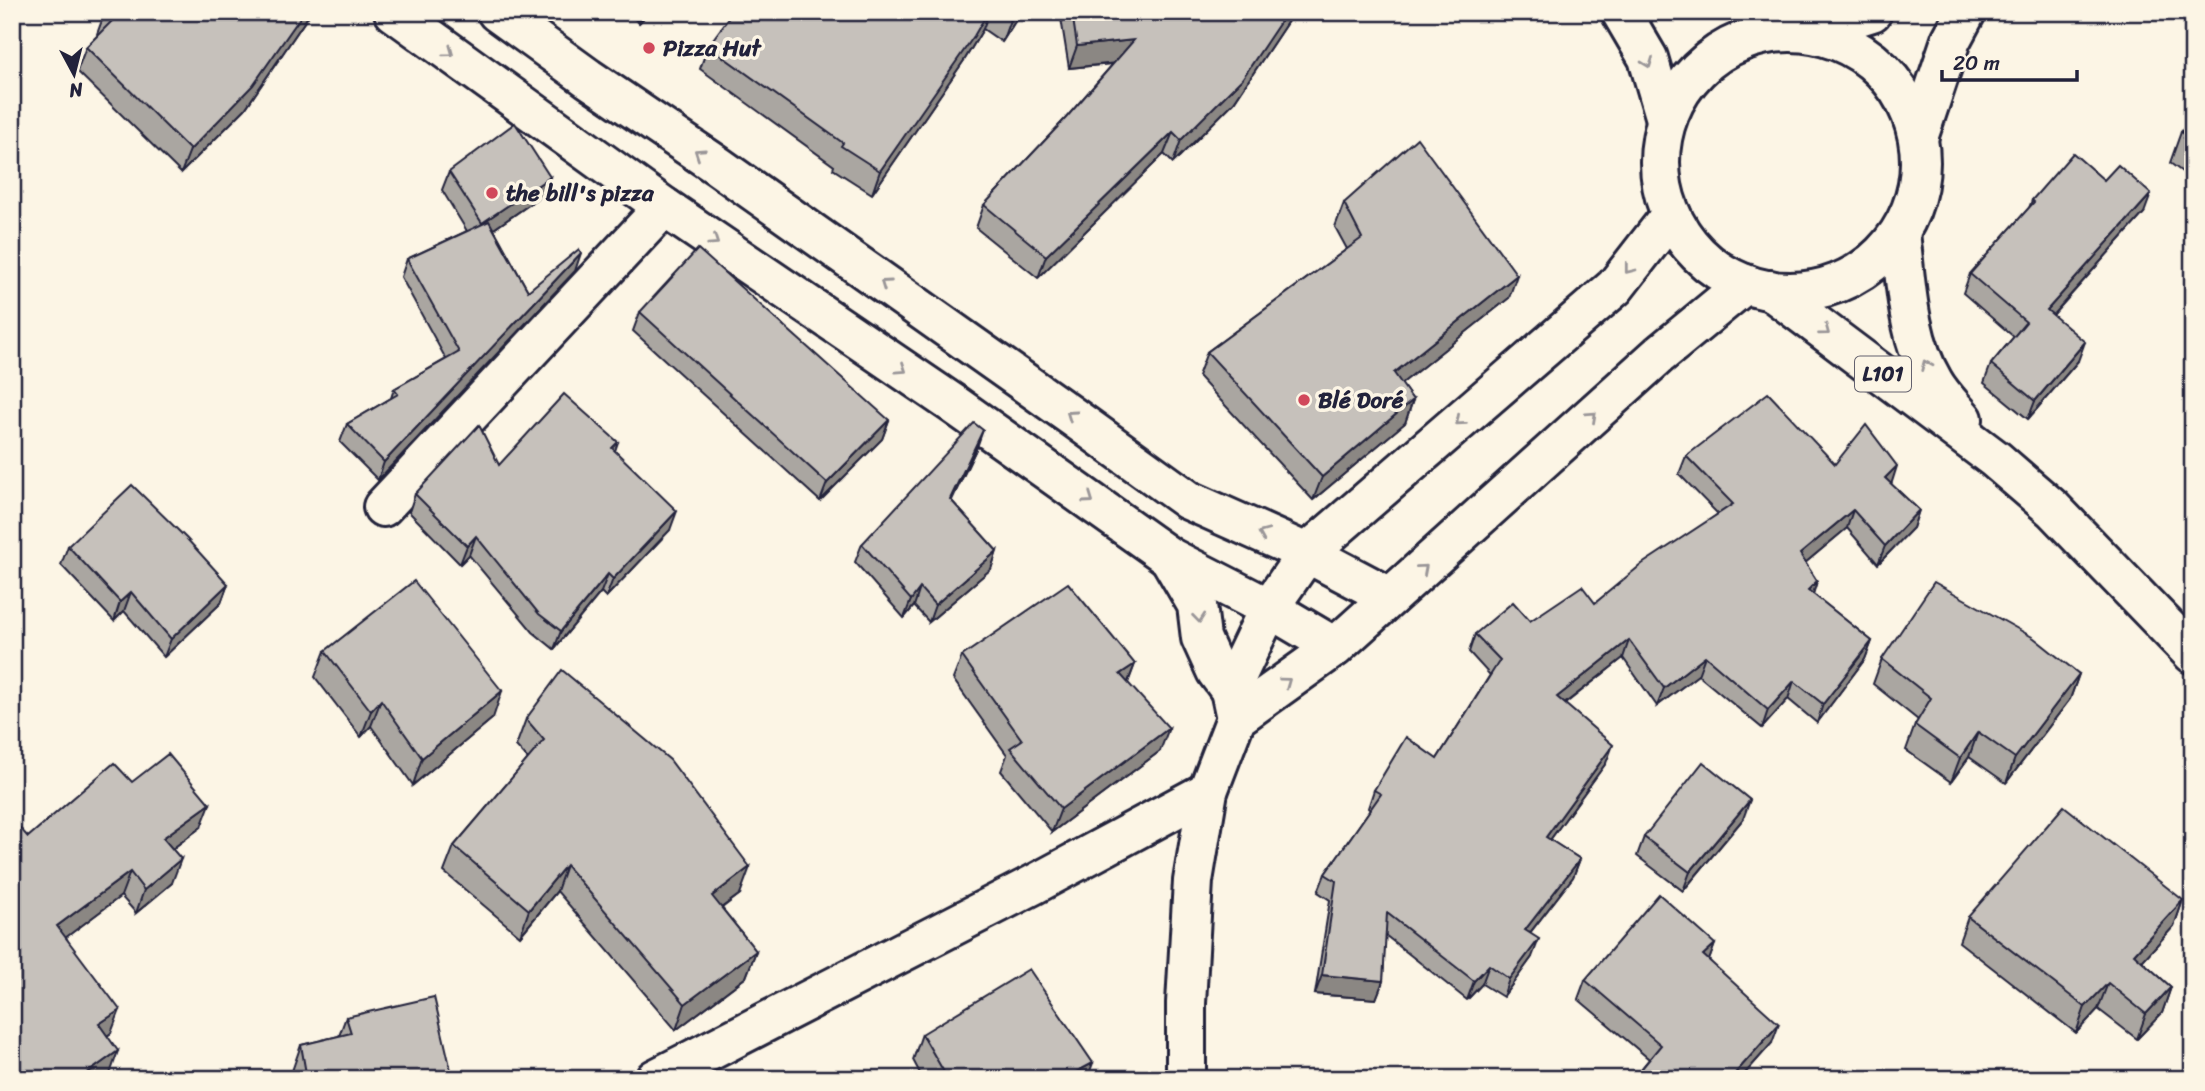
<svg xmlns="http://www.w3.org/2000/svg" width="2205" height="1091" font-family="Sriracha,sans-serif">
  <rect width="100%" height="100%" fill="#fcf5e5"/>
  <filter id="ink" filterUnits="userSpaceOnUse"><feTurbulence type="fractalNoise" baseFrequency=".0143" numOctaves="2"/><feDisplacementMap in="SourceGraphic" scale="14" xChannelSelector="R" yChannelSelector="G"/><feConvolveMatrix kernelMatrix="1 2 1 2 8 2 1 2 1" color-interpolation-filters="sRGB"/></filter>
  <g filter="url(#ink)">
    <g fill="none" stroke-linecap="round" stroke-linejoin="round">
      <g stroke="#22223b" stroke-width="44">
        <g id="street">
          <path d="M 383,507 L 664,207"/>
          <path d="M 655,1079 L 1033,885 L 1208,791"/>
        </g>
      </g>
      <g stroke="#22223b" stroke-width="44">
        <g id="secondary">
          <path d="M 394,12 L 664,207 L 952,403 L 1169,557 L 1269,608 L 1335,647"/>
          <path d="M 497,12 L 588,78 L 718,166 L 1073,417 L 1188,500 L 1307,553 L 1390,597"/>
          <path d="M 1809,32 L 1872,12"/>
          <path d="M 1919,135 L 1951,40 L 1966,12"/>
          <path d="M 1169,557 L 1197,605 L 1201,638 L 1216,671 L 1230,690"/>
          <path d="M 1236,718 L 1230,690 L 1269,608 L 1307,553 L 1615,287 L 1671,215"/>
          <path d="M 1186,1079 L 1186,1003 L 1193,881 L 1208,791 L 1236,718 L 1335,647 L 1660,354 L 1745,284"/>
        </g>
      </g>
      <g stroke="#22223b" stroke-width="44">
        <g id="primary">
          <path d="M 1621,12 L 1648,58 L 1666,119"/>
          <circle cx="1790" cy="162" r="130"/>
          <path d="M 1900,233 C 1906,282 1907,337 1933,381 C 1940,394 1953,407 1963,419"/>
          <path d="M 1770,290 L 1995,459 L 2053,509 L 2193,654"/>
        </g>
      </g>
      <use href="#street" stroke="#fcf5e5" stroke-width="38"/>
      <use href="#secondary" stroke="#fcf5e5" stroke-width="38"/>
      <use href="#primary" stroke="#fcf5e5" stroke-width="38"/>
    </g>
    <g fill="#aaa6a1" stroke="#22223b" stroke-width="2">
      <path d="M 105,12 L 311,12 L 245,109 L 181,173 L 77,71 L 86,47 L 98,35 L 97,34 Z"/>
      <path d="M 627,12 L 649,12 L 639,23 Z"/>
      <path d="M 923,12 L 1021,12 L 1002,42 L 983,29 L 965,59 L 872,194 L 833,169 L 834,166 L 700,69 L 708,46 L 921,15 Z"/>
      <path d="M 1060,12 L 1294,12 L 1234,102 L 1173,163 L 1164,154 L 1038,278 L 976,228 L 984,205 L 1066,118 L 1113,64 L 1069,68 Z"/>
      <path d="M 2193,118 L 2193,180 L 2170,163 L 2181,132 Z"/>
      <path d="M 449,172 L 543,195 L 494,229 L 528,291 L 575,271 L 378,480 L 340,442 L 347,424 L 391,398 L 394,389 L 446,359 L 401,277 L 407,259 L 467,231 L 442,190 Z"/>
      <path d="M 2032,200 L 2144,213 L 2053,315 L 2078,361 L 2028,419 L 1984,383 L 1991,364 L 2014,337 L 1963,293 L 1970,274 L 2029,208 Z"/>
      <path d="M 1344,203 L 1509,298 L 1401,384 L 1413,400 L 1405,423 L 1313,500 L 1198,376 L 1207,352 L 1347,249 L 1335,227 Z"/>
      <path d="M 640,312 L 889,420 L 882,439 L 820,501 L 633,331 Z"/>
      <path d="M 618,442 L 615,451 L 670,530 L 606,597 L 601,592 L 554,649 L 533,632 L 469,555 L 460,564 L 409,512 L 415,494 L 499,465 Z"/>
      <path d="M 977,447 L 951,500 L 997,551 L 991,569 L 929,622 L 914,606 L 904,618 L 855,562 L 862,544 Z"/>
      <path d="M 1686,456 L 1835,464 L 1891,484 L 1919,510 L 1913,528 L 1878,564 L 1847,528 L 1805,563 L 1817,581 L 1813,594 L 1872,641 L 1865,659 L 1817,723 L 1788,699 L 1762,728 L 1698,675 L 1657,706 L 1623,658 L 1565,704 L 1606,763 L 1550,840 L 1580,859 L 1573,877 L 1530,933 L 1532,957 L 1503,997 L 1482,984 L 1467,1000 L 1385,935 L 1383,981 L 1376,999 L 1315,994 L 1330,900 L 1318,892 L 1325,874 L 1370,810 L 1368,808 L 1374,790 L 1437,759 L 1490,675 L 1469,652 L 1475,634 L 1530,621 L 1595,603 L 1718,514 L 1679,474 Z"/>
      <path d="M 68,546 L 228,584 L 221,603 L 164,657 L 124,611 L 114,621 L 61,565 Z"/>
      <path d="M 325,651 L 493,718 L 413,785 L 371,726 L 361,737 L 315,677 Z"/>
      <path d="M 962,656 L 1135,664 L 1128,683 L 1160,751 L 1052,832 L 1001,771 L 1007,755 L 953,679 Z"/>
      <path d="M 1882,659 L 2079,674 L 2070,699 L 2006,783 L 1969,757 L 1951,782 L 1906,750 L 1915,725 L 1918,720 L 1873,684 Z"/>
      <path d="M 526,719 L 740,894 L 722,908 L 756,951 L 746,977 L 676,1030 L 557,891 L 520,936 L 444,872 L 454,846 L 528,759 L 516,746 Z"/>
      <path d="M 132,782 L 201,827 L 172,849 L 172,883 L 136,913 L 121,896 L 66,937 L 111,1033 L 107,1036 L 110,1074 L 104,1079 L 12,1079 L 28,837 Z"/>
      <path d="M 1743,819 L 1683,891 L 1637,856 L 1644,837 Z"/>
      <path d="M 2183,900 L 2174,926 L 2142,961 L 2171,987 L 2162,1013 L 2137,1039 L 2098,1009 L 2076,1033 L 1959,942 L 1968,917 Z"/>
      <path d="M 1715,944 L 1709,960 L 1772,1043 L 1740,1079 L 1633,1079 L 1649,1059 L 1578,999 L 1585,980 Z"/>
      <path d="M 346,1017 L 453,1079 L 293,1079 L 292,1071 L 301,1045 L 339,1036 Z"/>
      <path d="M 922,1034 L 1087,1079 L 923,1079 L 913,1060 Z"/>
    </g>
    <g fill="#8b8783" stroke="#22223b" stroke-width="2">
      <path d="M 304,12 L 311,12 L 245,109 L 181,173 L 190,150 Z"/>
      <path d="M 642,12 L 649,12 L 639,23 Z"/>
      <path d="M 988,12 L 989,12 L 983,29 L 965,59 L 872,194 L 880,171 Z"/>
      <path d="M 1015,12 L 1021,12 L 1002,42 L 1010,20 Z"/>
      <path d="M 1287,12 L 1294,12 L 1234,102 L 1173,163 L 1181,140 Z"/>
      <path d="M 1134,40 L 1126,62 L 1069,68 L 1077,46 Z"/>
      <path d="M 1173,132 L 1164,154 L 1038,278 L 1046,256 Z"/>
      <path d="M 550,177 L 543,195 L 475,242 L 482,223 Z"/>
      <path d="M 2151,194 L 2144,213 L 2040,329 L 2047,310 Z"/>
      <path d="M 581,253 L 575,271 L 378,480 L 384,462 Z"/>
      <path d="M 1517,275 L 1509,298 L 1386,396 L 1394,373 Z"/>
      <path d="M 2085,342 L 2078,361 L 2028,419 L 2035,401 Z"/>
      <path d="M 1413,400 L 1405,423 L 1313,500 L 1322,477 Z"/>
      <path d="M 889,420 L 882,439 L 820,501 L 827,483 Z"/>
      <path d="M 983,430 L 977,447 L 944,517 L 950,499 Z"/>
      <path d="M 1897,466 L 1891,485 L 1885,478 Z"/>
      <path d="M 1853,510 L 1847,528 L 1793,573 L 1800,554 Z"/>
      <path d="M 1919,510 L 1913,528 L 1878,564 L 1885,546 Z"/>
      <path d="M 677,511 L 670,530 L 606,597 L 613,579 Z"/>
      <path d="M 476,536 L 469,555 L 460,564 L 467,546 Z"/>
      <path d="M 997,551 L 991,569 L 929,622 L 935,605 Z"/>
      <path d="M 608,574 L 601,592 L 554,649 L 561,631 Z"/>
      <path d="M 1817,581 L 1811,600 L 1808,590 Z"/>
      <path d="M 228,584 L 221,603 L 164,657 L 171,639 Z"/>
      <path d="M 920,588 L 914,606 L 904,618 L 911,600 Z"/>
      <path d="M 131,592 L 124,611 L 114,621 L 120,602 Z"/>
      <path d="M 1629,640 L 1623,658 L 1550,715 L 1557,697 Z"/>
      <path d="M 1872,641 L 1865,659 L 1817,723 L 1823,704 Z"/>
      <path d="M 1705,656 L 1698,675 L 1657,706 L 1664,688 Z"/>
      <path d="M 1135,664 L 1126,687 L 1120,674 Z"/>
      <path d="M 2079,674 L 2070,699 L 2006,783 L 2015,758 Z"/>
      <path d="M 1794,681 L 1788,699 L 1762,728 L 1768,710 Z"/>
      <path d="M 502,691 L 493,718 L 413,785 L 422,758 Z"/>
      <path d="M 381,700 L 371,726 L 361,737 L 371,711 Z"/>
      <path d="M 1169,728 L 1160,751 L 1052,832 L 1061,809 Z"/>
      <path d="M 1978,732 L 1969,757 L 1951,782 L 1960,758 Z"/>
      <path d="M 1613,745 L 1606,763 L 1539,855 L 1546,837 Z"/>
      <path d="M 1750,800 L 1743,819 L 1683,891 L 1690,872 Z"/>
      <path d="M 210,804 L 201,827 L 155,862 L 163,838 Z"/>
      <path d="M 181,859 L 172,883 L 136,913 L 144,890 Z"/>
      <path d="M 1580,859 L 1573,877 L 1518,948 L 1525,930 Z"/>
      <path d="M 566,865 L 557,891 L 520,936 L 529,910 Z"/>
      <path d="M 750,867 L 740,894 L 702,922 L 712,896 Z"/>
      <path d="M 130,872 L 121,896 L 49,950 L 57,926 Z"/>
      <path d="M 2183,900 L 2174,926 L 2125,980 L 2134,954 Z"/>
      <path d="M 1539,939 L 1532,957 L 1503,997 L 1509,979 Z"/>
      <path d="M 1715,944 L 1708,963 L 1703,955 Z"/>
      <path d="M 756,951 L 746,977 L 676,1030 L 685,1004 Z"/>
      <path d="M 1489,965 L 1482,984 L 1467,1000 L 1474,981 Z"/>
      <path d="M 1322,975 L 1383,981 L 1376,999 L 1315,994 Z"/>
      <path d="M 2108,983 L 2098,1009 L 2076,1033 L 2085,1007 Z"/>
      <path d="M 2171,987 L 2162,1013 L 2137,1039 L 2146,1014 Z"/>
      <path d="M 120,1010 L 111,1033 L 90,1048 L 99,1024 Z"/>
      <path d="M 1779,1024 L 1772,1043 L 1740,1079 L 1730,1079 Z"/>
      <path d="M 118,1051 L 110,1074 L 104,1079 L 79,1079 Z"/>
      <path d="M 1093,1063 L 1087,1079 L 1073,1079 L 1076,1072 Z"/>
    </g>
    <g fill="#c6c1bb" stroke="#22223b" stroke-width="2">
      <path d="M 108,12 L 304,12 L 253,85 L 190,150 L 86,47 L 114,19 Z"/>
      <path d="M 733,12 L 917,12 L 921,15 L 923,12 L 988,12 L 974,36 L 880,171 L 841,146 L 843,143 L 708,46 Z"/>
      <path d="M 1000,12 L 1015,12 L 1010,20 Z"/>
      <path d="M 1072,12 L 1287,12 L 1242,79 L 1181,140 L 1173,132 L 1046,256 L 984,205 L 1066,118 L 1134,40 L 1077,46 Z"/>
      <path d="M 2193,118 L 2193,140 L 2181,132 Z"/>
      <path d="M 515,123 L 550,177 L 482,223 L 449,172 Z"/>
      <path d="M 1417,138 L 1517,275 L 1394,373 L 1413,400 L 1322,477 L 1207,352 L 1362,238 L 1344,203 Z"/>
      <path d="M 2073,153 L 2104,180 L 2118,165 L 2151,194 L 2047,310 L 2085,342 L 2035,401 L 1991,364 L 2026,322 L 1970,274 L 2034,202 L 2032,200 Z"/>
      <path d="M 489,221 L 528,291 L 579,249 L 581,253 L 384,462 L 347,424 L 398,394 L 394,389 L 459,352 L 407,259 Z"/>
      <path d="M 698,249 L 889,420 L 827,483 L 640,312 Z"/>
      <path d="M 1768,393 L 1835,464 L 1866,425 L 1897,466 L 1885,478 L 1919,510 L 1885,546 L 1853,510 L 1800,554 L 1817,581 L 1808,590 L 1872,641 L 1823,704 L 1794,681 L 1768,710 L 1705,656 L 1664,688 L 1629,640 L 1557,697 L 1613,745 L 1546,837 L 1580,859 L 1525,930 L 1539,939 L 1509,979 L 1489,965 L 1474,981 L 1387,913 L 1383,981 L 1322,975 L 1336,881 L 1325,874 L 1381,794 L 1374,790 L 1406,737 L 1437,759 L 1500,660 L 1475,634 L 1513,602 L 1530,621 L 1582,586 L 1595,603 L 1642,564 L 1733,504 L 1686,456 Z"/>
      <path d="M 564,394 L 618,442 L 612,448 L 677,511 L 613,579 L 608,574 L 561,631 L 539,614 L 476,536 L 467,546 L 415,494 L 479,425 L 499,465 Z"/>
      <path d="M 974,423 L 983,430 L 950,499 L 997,551 L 935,605 L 920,588 L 911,600 L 862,544 Z"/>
      <path d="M 132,485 L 187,539 L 228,584 L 171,639 L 131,592 L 120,602 L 68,546 Z"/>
      <path d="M 414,581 L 502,691 L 422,758 L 381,700 L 371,711 L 325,651 Z"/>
      <path d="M 1934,582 L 2034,638 L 2079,674 L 2015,758 L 1978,732 L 1960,758 L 1915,725 L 1931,698 L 1882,659 Z"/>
      <path d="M 1068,583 L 1135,664 L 1120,674 L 1169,728 L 1061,809 L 1010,748 L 1022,740 L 962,656 Z"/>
      <path d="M 562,670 L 670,760 L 750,867 L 712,896 L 756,951 L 685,1004 L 566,865 L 529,910 L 454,846 L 544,740 L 526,719 Z"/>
      <path d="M 168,754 L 210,804 L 163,838 L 181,859 L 144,890 L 130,872 L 57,926 L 120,1010 L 99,1024 L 118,1051 L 79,1079 L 12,1079 L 12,834 L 20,828 L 28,837 L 114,763 L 132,782 Z"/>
      <path d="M 1703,762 L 1750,800 L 1690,872 L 1644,837 Z"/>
      <path d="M 2064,806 L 2183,900 L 2134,954 L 2171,987 L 2146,1014 L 2108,983 L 2085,1007 L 1968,917 Z"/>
      <path d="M 1659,894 L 1715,944 L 1703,955 L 1779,1024 L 1730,1079 L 1633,1079 L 1661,1045 L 1585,980 Z"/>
      <path d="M 1029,969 L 1093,1063 L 1076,1072 L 1079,1079 L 948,1079 L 922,1034 Z"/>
      <path d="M 434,997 L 453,1079 L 307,1079 L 301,1045 L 351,1033 L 346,1017 Z"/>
    </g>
    <defs><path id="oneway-chevron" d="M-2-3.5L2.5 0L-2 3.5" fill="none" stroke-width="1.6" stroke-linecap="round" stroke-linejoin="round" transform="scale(1.75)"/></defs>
    <g stroke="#9a9698">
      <use href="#oneway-chevron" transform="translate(449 52) rotate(36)"/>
      <use href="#oneway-chevron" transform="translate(1648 63) rotate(69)"/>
      <use href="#oneway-chevron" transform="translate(699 153) rotate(-146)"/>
      <use href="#oneway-chevron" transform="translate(714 241) rotate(34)"/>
      <use href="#oneway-chevron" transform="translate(1629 269) rotate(128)"/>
      <use href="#oneway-chevron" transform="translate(885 284) rotate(-145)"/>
      <use href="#oneway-chevron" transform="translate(1825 331) rotate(37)"/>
      <use href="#oneway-chevron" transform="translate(1926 365) rotate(-113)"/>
      <use href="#oneway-chevron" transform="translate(902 369) rotate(34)"/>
      <use href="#oneway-chevron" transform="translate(1071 415) rotate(-145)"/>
      <use href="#oneway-chevron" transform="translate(1592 416) rotate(-42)"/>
      <use href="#oneway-chevron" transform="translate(1460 421) rotate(139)"/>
      <use href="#oneway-chevron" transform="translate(1089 499) rotate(35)"/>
      <use href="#oneway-chevron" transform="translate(1263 534) rotate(-157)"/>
      <use href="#oneway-chevron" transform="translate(1423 569) rotate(-41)"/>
      <use href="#oneway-chevron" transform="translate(1199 618) rotate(84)"/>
      <use href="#oneway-chevron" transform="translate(1286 682) rotate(-36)"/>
    </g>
  </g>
  <g fill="#d1495b" stroke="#fcf5e5" stroke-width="2.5">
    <circle cx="649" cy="48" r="7"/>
    <circle cx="492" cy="193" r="7"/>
    <circle cx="1304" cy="400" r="7"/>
  </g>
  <g text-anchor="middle" stroke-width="7" stroke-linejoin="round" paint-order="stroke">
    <rect fill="#fcf5e5" stroke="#63616e" stroke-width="2" x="1855" y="356.5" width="56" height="35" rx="5"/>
    <g font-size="21" font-weight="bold" fill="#22223b">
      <text x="1883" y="381">L101</text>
    </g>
    <g font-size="23" font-weight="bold" fill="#22223b" stroke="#fcf5e5" text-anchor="start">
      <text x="663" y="56">Pizza Hut</text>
      <text x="506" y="201">the bill's pizza</text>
      <text x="1318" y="408">Blé Doré</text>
    </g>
  </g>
  <rect width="2205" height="1091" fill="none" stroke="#fcf5e5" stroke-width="42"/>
  <rect x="21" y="21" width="2163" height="1049" fill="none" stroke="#22223b" stroke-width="2.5" filter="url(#ink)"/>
  <g transform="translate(74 74) rotate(173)" stroke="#fcf5e5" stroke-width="5" paint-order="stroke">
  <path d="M0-5L12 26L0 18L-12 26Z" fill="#22223b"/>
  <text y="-10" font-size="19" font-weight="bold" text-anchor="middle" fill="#22223b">N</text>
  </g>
  <path d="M1942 70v10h135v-10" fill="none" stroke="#22223b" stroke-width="3.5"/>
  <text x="1953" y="70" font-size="21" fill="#22223b" stroke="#fcf5e5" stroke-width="5" paint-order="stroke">20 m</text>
</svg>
